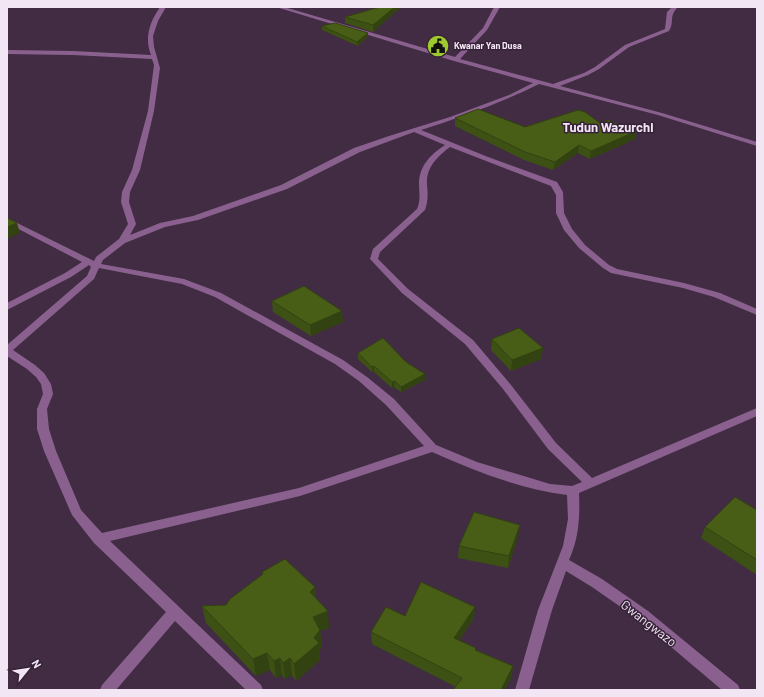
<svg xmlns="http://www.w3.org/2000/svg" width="764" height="697" font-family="Barlow,sans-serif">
  <rect width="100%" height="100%" fill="#412c43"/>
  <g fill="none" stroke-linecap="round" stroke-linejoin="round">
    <path fill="#8a618e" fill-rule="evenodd" d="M 160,7 L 166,7 L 158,21 L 153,36 L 154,47 L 160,68 L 154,111 L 140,170 L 130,192 L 129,202 L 136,224 L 130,235 L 160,223 L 193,216 L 281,185 L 354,148 L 389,136 L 450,117 L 509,95 L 533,83 L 454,61 L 276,7 L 284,7 L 455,57 L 483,28 L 494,7 L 500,7 L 487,30 L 460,59 L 553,84 L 584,73 L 595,67 L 625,45 L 665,29 L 667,12 L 672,7 L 678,7 C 668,17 675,22 669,31 L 629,47 L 599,69 L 588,75 L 560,86 L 662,113 L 757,142 L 757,146 L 658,115 L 539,84 C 501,103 461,117 421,130 L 488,157 L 557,182 L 563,192 L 564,213 L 572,229 L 585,245 L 609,265 L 617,269 L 684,283 L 720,293 L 757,309 L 757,315 L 714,297 L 683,288 L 611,273 L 603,268 L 579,248 L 564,230 L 556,213 L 556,195 L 551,186 L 450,147 C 437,157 426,167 427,185 C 428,194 428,202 425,210 L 380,252 L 378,259 L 408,289 L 473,340 L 511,385 L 556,443 L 592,478 L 757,408 L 757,416 L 579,493 C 580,517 579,538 569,560 L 602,579 L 648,611 L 738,685 L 740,690 L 722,690 L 638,619 L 592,587 L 566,571 L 552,610 L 529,690 L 515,690 L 538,610 L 563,546 L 568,519 L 567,495 C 520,489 475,471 432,452 L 300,496 L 110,541 L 261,685 L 263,690 L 246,690 L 175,621 L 116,690 L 100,690 L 102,685 L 166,612 L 94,543 L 72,515 L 44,451 L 37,429 L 37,409 L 43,394 L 41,384 L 36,377 L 27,369 L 7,356 L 7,345 L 87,276 L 91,267 L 89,265 L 71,277 L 7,310 L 7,303 L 65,273 L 82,262 L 7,223 L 7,218 L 94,261 L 96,257 L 119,239 L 128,224 L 121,202 L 122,192 L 132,170 L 148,111 L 154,65 L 152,59 L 73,55 L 7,54 L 7,50 L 73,51 L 151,55 C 144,37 150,22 160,7 ZM 414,132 L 445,145 C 431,154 419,166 419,184 C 419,192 421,200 417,209 L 373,249 L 370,259 L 402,293 L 465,344 L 503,389 L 548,449 L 582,482 L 572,486 L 550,484 L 477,462 L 436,445 L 394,399 L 367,377 L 343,360 L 221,293 L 184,279 L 101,264 L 103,260 L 125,243 L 165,227 L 198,220 L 287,189 L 360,152 ZM 99,268 L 182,284 L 215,297 L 335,364 L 359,381 L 386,405 L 424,446 L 299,488 L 102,533 L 81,510 L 56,451 L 49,429 L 47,409 L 53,394 L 51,384 L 44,373 L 35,365 L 13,350 L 94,279 Z"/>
  </g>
  <g fill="#3e5114">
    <path d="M 380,7 L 401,7 L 373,32 L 345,23 L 345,17 Z"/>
    <path d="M 322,26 L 368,36 L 358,46 L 322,30 Z"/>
    <path d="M 455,118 L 525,127 L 600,123 L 635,139 L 590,159 L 578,153 L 553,170 L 524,160 L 455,126 Z"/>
    <path d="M 272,301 L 343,322 L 311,336 L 273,312 Z"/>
    <path d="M 492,339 L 543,348 L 541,359 L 511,371 L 491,350 Z"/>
    <path d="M 358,353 L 406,362 L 425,374 L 425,380 L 401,392 L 394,387 L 392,388 L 374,372 L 372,372 L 358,359 Z"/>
    <path d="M 757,510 L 757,575 L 701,538 L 705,527 Z"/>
    <path d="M 518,537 L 508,568 L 458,558 L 459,546 Z"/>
    <path d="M 262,572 L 315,587 L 316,598 L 329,628 L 320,631 L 322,647 L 319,650 L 320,660 L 296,681 L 292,675 L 285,679 L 282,675 L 276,678 L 270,670 L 256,676 L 206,623 L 202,606 L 226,605 L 262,575 Z"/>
    <path d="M 405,616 L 474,618 L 459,641 L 476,648 L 476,650 L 513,666 L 511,678 L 456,687 L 372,644 L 371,632 Z"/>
  </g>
  <g fill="#324210">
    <path d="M 395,7 L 401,7 L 373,32 L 373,25 Z"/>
    <path d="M 368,33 L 368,36 L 358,46 L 357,42 Z"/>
    <path d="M 637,131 L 635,139 L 590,159 L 591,151 Z"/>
    <path d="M 579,145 L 578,153 L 553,170 L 555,162 Z"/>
    <path d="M 17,223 L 20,233 L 7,239 L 7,227 Z"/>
    <path d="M 342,311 L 343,322 L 311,336 L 310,325 Z"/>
    <path d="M 543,348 L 541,359 L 511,371 L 512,360 Z"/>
    <path d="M 374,366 L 374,372 L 372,372 L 372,367 Z"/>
    <path d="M 425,374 L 425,380 L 401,392 L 401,387 Z"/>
    <path d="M 395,381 L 394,387 L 392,388 L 392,382 Z"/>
    <path d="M 520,525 L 518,537 L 508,568 L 509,556 Z"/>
    <path d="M 315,587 L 316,604 L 310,592 Z"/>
    <path d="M 475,607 L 474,618 L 453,650 L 454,638 Z"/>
    <path d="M 328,611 L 329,628 L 320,631 L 322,647 L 319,650 L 320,660 L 296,681 L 294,664 L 313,617 Z"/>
    <path d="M 267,653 L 270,670 L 256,676 L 253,659 Z"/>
    <path d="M 280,658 L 282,675 L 276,678 L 274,661 Z"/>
    <path d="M 290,658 L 292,675 L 285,679 L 283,663 Z"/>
    <path d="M 513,666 L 511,678 L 505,690 L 501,690 Z"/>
  </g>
  <g fill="#485e17" stroke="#324210">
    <path d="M 380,7 L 395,7 L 373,25 L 345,17 Z"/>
    <path d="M 335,23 L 368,33 L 357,42 L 322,26 Z"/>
    <path d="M 478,109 L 525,127 L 578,110 L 585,112 L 600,123 L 608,120 L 637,131 L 591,151 L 579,145 L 555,162 L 525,152 L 455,118 Z"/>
    <path d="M 7,218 L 17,223 L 7,227 Z"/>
    <path d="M 304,286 L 342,311 L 310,325 L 272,301 Z"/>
    <path d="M 519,328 L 543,348 L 512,360 L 492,339 Z"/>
    <path d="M 383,338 L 406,362 L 425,374 L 401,387 L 395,381 L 392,382 L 374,366 L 372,367 L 358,353 Z"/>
    <path d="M 735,497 L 757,510 L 757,560 L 705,527 Z"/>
    <path d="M 474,512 L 520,525 L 509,556 L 459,546 Z"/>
    <path d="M 285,559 L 315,587 L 310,592 L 328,611 L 313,617 L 320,630 L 314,638 L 319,643 L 294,664 L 290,658 L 283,663 L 280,658 L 274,661 L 267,653 L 253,659 L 202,606 L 226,605 L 230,599 L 263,574 L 262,572 Z"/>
    <path d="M 421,582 L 475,607 L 454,638 L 476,648 L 475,650 L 513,666 L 501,690 L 453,690 L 462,678 L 371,632 L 386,607 L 405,616 Z"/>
  </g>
  <defs>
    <g id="civic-disc" transform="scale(1.15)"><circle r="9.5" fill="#9eca2f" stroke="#362238"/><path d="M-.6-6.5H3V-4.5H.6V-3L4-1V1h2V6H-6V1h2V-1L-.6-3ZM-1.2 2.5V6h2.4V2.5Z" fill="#111"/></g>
  </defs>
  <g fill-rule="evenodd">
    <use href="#civic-disc" x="438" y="46"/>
  </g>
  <g text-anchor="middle" stroke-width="3" stroke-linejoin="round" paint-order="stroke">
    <g font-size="9" font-weight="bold" fill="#f3e6f4" stroke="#362238" text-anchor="start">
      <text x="454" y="49">Kwanar Yan Dusa</text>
    </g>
    <g font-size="13" font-weight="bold" fill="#f3e6f4" stroke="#362238">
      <text x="608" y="132">Tudun Wazurchi</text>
    </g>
    <g font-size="13" fill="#f3e6f4" stroke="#362238">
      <text transform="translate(649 623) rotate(38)" y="5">Gwangwazo</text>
    </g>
  </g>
  <rect width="764" height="697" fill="none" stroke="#f3e6f4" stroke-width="16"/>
  <g transform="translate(28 669) rotate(60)" stroke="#362238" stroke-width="3" paint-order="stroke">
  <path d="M0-3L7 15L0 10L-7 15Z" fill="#f3e6f4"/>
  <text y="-6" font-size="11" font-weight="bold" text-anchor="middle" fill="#f3e6f4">N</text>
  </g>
</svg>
